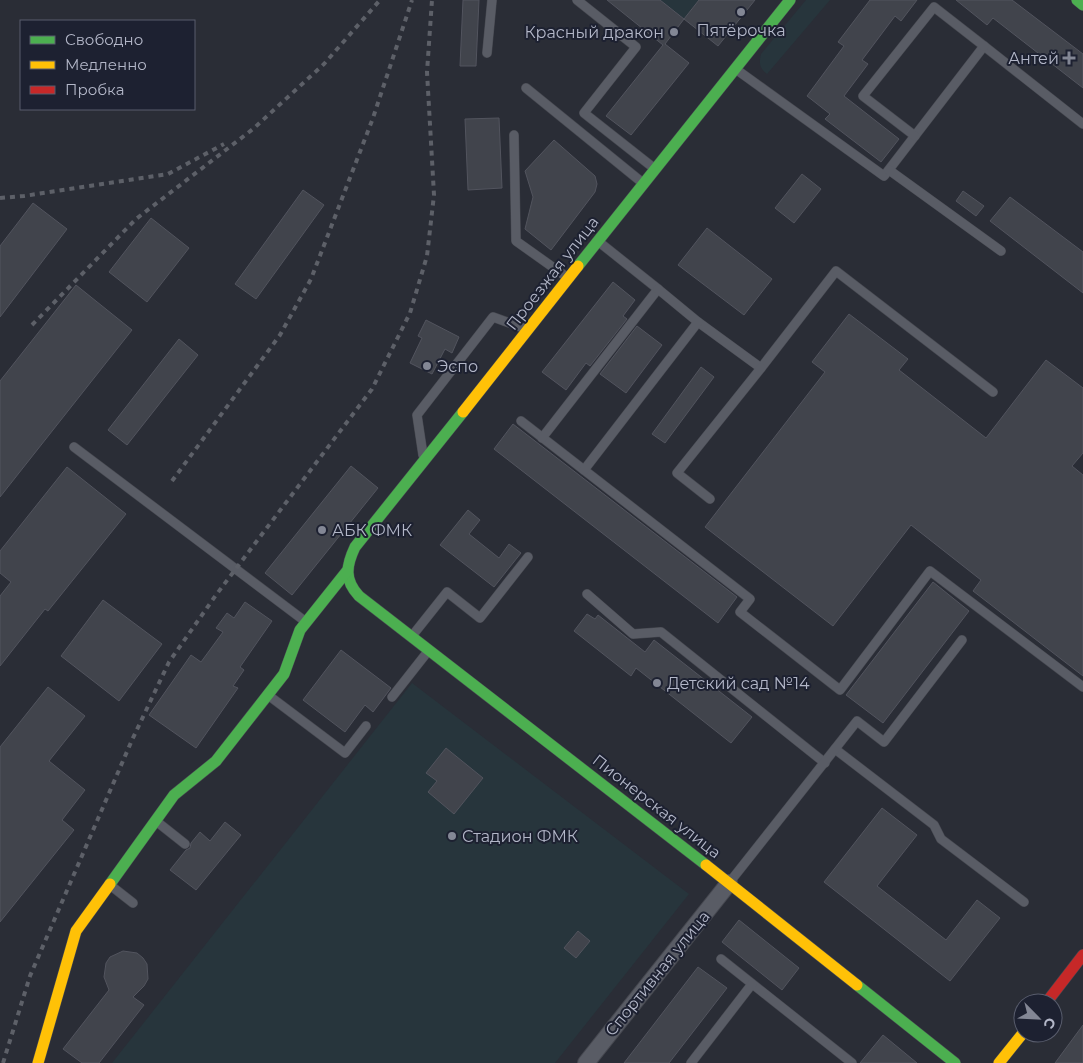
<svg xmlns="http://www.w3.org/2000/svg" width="1083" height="1063" font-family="Montserrat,sans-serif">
  <rect width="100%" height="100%" fill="#2a2d36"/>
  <g fill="#27353c">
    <path d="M 660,0 L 699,0 L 684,19 Z"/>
    <path d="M 806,0 L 830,0 L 767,74 C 759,68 759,63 761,54 Z"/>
    <path d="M 412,683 L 689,894 L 555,1063 L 112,1063 Z"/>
  </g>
  <g fill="#41444c" stroke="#52545e">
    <path d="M 463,0 L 479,0 L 476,66 L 460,66 Z"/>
    <path d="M 607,0 L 660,0 L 684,19 L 665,44 L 689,63 L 631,135 L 606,116 L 663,45 Z"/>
    <path d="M 699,0 L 755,0 L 718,46 L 684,19 Z"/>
    <path d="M 870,0 L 917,0 L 901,21 L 895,16 L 862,60 L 868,64 L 844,96 L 899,139 L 881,162 L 825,119 L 830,114 L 807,96 L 844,46 L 838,42 Z"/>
    <path d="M 956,0 L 1012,0 L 1083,54 L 1083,88 L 993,18 L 987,25 Z"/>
    <path d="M 499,118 L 502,188 L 468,190 L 465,119 Z"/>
    <path d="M 554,140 L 595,176 L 597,184 L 595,192 L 551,250 L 525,229 L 533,197 L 525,171 Z"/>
    <path d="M 802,174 L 821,189 L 794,223 L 775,208 Z"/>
    <path d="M 303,190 L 324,205 L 256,299 L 235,284 Z"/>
    <path d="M 963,191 L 984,206 L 976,216 L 956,201 Z"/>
    <path d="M 1010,197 L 1083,252 L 1083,293 L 990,221 Z"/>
    <path d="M 33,203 L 67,229 L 0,317 L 0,246 Z"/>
    <path d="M 151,218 L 189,248 L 147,302 L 109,272 Z"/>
    <path d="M 707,228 L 772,279 L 744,315 L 678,265 Z"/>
    <path d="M 613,282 L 635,300 L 623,316 L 627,319 L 590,366 L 586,363 L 566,390 L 542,372 Z"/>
    <path d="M 76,285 L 132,330 L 0,497 L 0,381 Z"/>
    <path d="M 849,314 L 908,359 L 899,370 L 986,438 L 1046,360 L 1083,388 L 1083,453 L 1072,466 L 1083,475 L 1083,676 L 973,591 L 981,580 L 911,525 L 833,626 L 705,527 L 825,372 L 812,362 Z"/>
    <path d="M 426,320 L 459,337 L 452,353 L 445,349 L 432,374 L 410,363 L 422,338 L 418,336 Z"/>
    <path d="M 637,326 L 662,345 L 626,393 L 600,374 Z"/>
    <path d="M 179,339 L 198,355 L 127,445 L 108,430 Z"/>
    <path d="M 701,367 L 714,377 L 665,443 L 652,434 Z"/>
    <path d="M 513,424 L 737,597 L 718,623 L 494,449 Z"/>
    <path d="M 351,466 L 378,488 L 292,595 L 265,573 Z"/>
    <path d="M 67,467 L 126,514 L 48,611 L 45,609 L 0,666 L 0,596 L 11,582 L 0,573 L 0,551 Z"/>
    <path d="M 468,510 L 480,520 L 469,534 L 499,558 L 509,544 L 521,553 L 494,587 L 440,545 Z"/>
    <path d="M 933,582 L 969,611 L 883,723 L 846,695 Z"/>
    <path d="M 103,600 L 162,644 L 119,701 L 61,656 Z"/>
    <path d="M 245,602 L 272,621 L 240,667 L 244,670 L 233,686 L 238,688 L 196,748 L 149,715 L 191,655 L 201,662 L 223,632 L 216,628 L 227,613 L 234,618 Z"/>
    <path d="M 587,614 L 595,619 L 598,615 L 645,652 L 654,640 L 752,717 L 731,743 L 636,668 L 631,676 L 574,631 Z"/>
    <path d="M 341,650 L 391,688 L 373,712 L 365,705 L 345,732 L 303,700 Z"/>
    <path d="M 48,687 L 85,716 L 49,761 L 85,790 L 62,820 L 74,830 L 0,922 L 0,747 Z"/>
    <path d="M 446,748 L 483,778 L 454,814 L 428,792 L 437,781 L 426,773 Z"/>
    <path d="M 882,808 L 917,835 L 877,886 L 946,940 L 977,900 L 1000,918 L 950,981 L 824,882 Z"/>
    <path d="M 225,822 L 241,835 L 196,890 L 170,870 L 186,850 L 190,848 L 191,843 L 200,832 L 210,841 Z"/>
    <path d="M 739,920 L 799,968 L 782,990 L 722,942 Z"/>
    <path d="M 578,931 L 590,941 L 576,958 L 564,948 Z"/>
    <path d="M 123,951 L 137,953 L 143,958 L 147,964 L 148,979 L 144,986 L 133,997 L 144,1005 L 99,1063 L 82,1063 L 63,1049 L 109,990 L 104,977 L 106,963 L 110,957 Z"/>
    <path d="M 698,967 L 727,988 L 669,1063 L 624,1063 Z"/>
    <path d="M 1083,1025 L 1083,1063 L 1055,1063 Z"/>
    <path d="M 883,1035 L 917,1063 L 860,1063 Z"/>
  </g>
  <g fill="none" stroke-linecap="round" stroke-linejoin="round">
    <g stroke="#464850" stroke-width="10">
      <g id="lane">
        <path d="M 577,0 L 636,47 L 584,113 L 655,169"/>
        <path d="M 487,53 L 492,0"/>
        <path d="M 737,70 L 884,176 L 984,46 L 1083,124"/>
        <path d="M 526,88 L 644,184"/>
        <path d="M 514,135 L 516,241 L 568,278"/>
        <path d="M 915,136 L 863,96 L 934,7 L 984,46"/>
        <path d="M 889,170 L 1001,251"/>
        <path d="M 698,322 L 761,368 L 836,271 L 993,392"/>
        <path d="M 521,421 L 750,599 L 740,612 L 840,690 L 930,571 L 1083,687"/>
        <path d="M 542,438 L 658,289 L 599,242"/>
        <path d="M 74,447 L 306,622"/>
        <path d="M 423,455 L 417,415 L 493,317 L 526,329"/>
        <path d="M 584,470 L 698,322 L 658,289"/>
        <path d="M 710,499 L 677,473 L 761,368"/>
        <path d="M 587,594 L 633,634 L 661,632 L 825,763"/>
        <path d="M 412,636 L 447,592 L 480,618 L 528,557"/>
        <path d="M 268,695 L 345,753 L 366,726"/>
        <path d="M 392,697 L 429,650"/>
        <path d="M 835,749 L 934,825 L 941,839 L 1024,902"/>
        <path d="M 156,821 L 185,844"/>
        <path d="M 729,883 L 857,721 L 884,742 L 962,640"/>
        <path d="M 110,885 L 133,903"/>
        <path d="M 721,959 L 852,1063"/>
        <path d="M 691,1063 L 752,984"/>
      </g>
    </g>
    <g stroke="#464850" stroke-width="18">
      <path id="street" d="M 586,1063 L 729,883"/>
    </g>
    <g stroke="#464850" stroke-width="12">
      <g id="fast">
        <path d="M 1077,0 L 1083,5"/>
        <path d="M 578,266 L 790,0"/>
        <path d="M 463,412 L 355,547 C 346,566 344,580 359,596 L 706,865"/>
        <path d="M 110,884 L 174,795 L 216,761 L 284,674 L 300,630 L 347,571"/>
        <path d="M 857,985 L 955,1063"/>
      </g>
    </g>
    <g stroke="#464850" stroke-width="12">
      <g id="slow">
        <path d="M 463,412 L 578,266"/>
        <path d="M 706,865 L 857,985"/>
        <path d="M 38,1063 L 76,931 L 110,884"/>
        <path d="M 999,1063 L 1023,1033"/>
      </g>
    </g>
    <g stroke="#464850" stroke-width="12">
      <path id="jam" d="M 1046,1003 L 1083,955"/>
    </g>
    <use href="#lane" stroke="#595c65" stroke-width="9"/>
    <use href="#street" stroke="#595c65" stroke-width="16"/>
    <use href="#fast" stroke="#4caf50" stroke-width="11"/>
    <use href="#slow" stroke="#ffc107" stroke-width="11"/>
    <use href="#jam" stroke="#c62828" stroke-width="11"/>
    <g stroke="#5d6068" stroke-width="4" stroke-dasharray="5 5" stroke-linecap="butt">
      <path d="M 0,198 L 24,196 L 168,174 L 224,144"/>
      <path d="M 32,325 L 136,219 L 253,129 L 324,64 L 380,0"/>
      <path d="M 172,481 L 280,335 L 311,279 L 373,118 L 412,0"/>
      <path d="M 3,1063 L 30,976 L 132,740 L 169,662 L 216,595 L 372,389 L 410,313 L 427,256 L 434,195 L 427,72 L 432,0"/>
    </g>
  </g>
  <g fill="#838795" stroke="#1d2131" stroke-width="2">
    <circle cx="741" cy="12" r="5"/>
    <circle cx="674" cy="32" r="5"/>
    <path d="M1066.5 50.5h5v5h5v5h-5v5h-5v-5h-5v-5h5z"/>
    <circle cx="427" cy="366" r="5"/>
    <circle cx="322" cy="530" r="5"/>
    <circle cx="657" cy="683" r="5"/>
    <circle cx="452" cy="836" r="5"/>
  </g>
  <g text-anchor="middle" stroke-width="4" stroke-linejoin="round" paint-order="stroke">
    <g font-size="16" fill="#b3b7c8" stroke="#1d2131" text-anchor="start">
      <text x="741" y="36" text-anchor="middle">Пятёрочка</text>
      <text x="664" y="38" text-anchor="end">Красный дракон</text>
      <text x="1059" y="64" text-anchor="end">Антей</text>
      <text x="437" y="372">Эспо</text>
      <text x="332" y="536">АБК ФМК</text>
      <text x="667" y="689">Детский сад №14</text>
      <text x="462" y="842">Стадион ФМК</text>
    </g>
    <g font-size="16" fill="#b3b7c8" stroke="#1d2131">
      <text transform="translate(552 273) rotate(-52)" y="6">Проезжая улица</text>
      <text transform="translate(657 806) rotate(38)" y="6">Пионерская улица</text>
      <text transform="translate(657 973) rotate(-51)" y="6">Спортивная улица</text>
    </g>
  </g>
  <rect x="20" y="20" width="175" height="90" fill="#1d2131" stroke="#595d6d"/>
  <rect x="30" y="36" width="25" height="8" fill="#4caf50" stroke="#595d6d"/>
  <text x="65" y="45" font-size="15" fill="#b3b7c8">Свободно</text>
  <rect x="30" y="61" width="25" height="8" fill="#ffc107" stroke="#595d6d"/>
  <text x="65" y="70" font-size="15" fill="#b3b7c8">Медленно</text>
  <rect x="30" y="86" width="25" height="8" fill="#c62828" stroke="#595d6d"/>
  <text x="65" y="95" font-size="15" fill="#b3b7c8">Пробка</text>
  <g transform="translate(1038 1018) rotate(114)"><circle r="24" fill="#1d2131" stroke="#595d6d"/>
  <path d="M0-4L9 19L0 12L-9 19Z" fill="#838795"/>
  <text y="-8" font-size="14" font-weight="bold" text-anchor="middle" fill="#b3b7c8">С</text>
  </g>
</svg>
